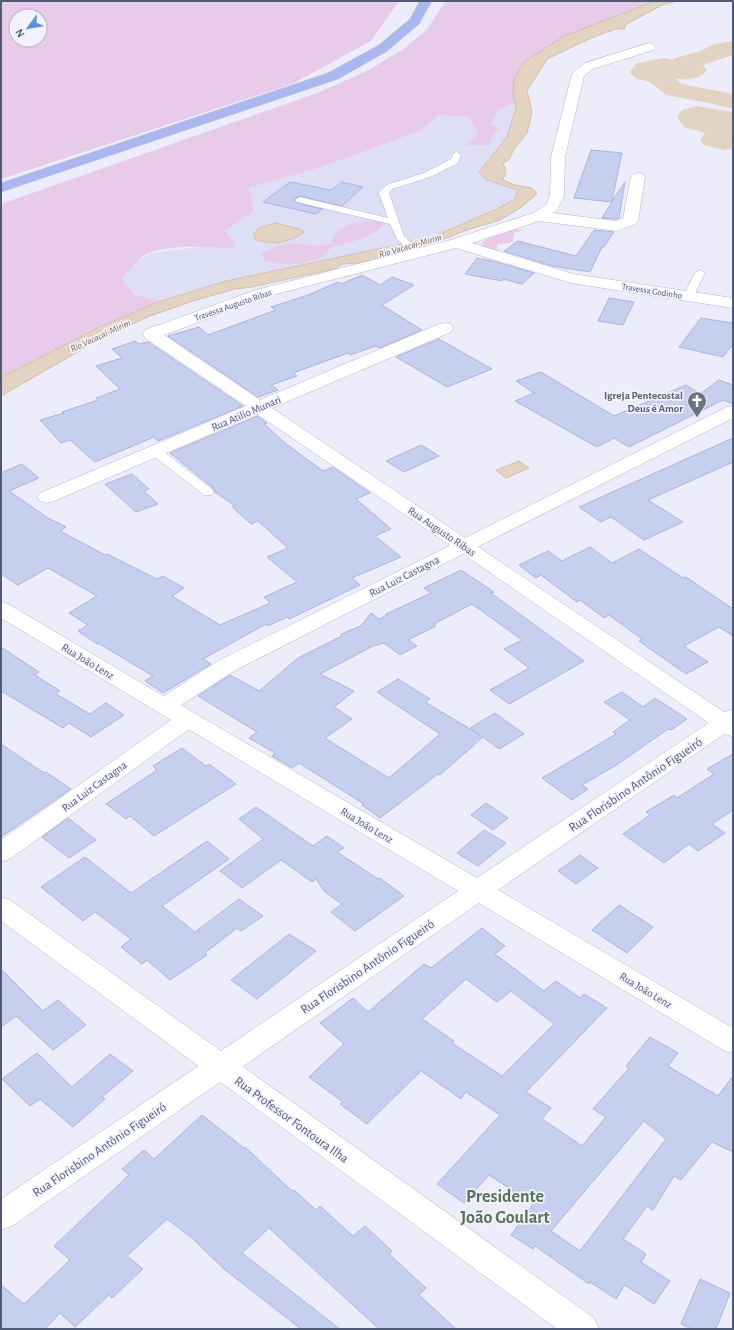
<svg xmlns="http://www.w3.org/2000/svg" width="734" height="1330" font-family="'Alegreya Sans',sans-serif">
  <rect width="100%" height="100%" fill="#ececfb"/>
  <path fill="#dedff4" d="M 515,102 L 516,108 L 507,137 L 500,147 L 486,161 L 487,180 L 518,190 L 515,199 L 497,209 L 430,238 L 226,281 L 158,302 L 134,294 L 121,279 L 136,262 L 151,253 L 200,247 L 232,249 L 234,242 L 225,231 L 254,211 L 249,188 L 319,168 L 420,131 L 439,115 L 469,117 L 478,134 L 467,145 L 493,135 L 498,128 L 490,124 L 499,110 Z"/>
  <g fill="#e7cbe8" fill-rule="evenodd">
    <path d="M 1,1 L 399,1 L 371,41 L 292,84 L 1,179 ZM 16,16 L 40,16 L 40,40 L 16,40 Z"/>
    <path d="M 446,1 L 655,1 L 564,36 L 513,94 L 515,102 L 499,110 L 491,124 L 499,128 L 493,135 L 489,145 L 466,145 L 478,134 L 469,117 L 439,115 L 420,131 L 319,168 L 249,188 L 254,211 L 225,231 L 234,242 L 233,249 C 206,247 177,244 151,252 C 139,257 130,270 121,279 L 134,294 L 158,302 L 100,327 L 1,377 L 1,204 L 317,93 L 369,70 L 405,48 L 427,29 Z"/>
    <path d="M 380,220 L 385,222 C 375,238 347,243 330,248 C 324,262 298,265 284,264 C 278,264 271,262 265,261 L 261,254 L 278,245 L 295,243 L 316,246 L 331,244 C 335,222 362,221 380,220 Z"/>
    <path d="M 516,229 L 524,230 L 514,233 L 513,242 L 497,245 L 497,251 L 486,249 L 481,243 L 487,239 Z"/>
  </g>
  <g fill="#e3d3c2" stroke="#d4c0a9">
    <path d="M 655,1 L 677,1 L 662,5 L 625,25 L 625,29 L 615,29 L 591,38 L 547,59 L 527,91 L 532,112 L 527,133 L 514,149 L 509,160 L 503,163 L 506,171 L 503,180 L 515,185 L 532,188 L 537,194 L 520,208 L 500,220 L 467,230 L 421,248 L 360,263 L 343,264 L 334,269 L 252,287 L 235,289 L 193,301 L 147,317 L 88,346 L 1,396 L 1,377 L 100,327 L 158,302 L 226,281 L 430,238 L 497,209 L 515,199 L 518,190 L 487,180 L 479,172 L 507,137 L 516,108 L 513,94 L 514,79 L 524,62 L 564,36 Z"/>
    <path d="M 276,223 C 286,227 296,226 305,232 C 290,242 271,246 255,239 L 253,234 L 259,228 Z"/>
    <path d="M 519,461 L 529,468 L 506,478 L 496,470 Z"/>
  </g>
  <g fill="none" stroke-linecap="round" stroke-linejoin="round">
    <g fill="#e3d3c2" fill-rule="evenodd">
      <path d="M 733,41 L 733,55 L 703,65 L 707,70 C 701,79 686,81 675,78 L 682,84 L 733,94 L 733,109 L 709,103 L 666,95 L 650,82 L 638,79 L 634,77 L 630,72 L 637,63 L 664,58 L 673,60 L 675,58 L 700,51 L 715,44 Z"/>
      <path d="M 696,106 L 733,112 L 733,128 L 730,127 L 733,130 L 733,148 L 724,150 L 704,145 L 700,140 L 705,133 L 684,127 L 677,117 L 682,110 Z"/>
    </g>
  </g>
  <g fill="#c6cfee" stroke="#a8b6de" fill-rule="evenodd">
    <path d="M 591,150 L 622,153 L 612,201 L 625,182 L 619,218 L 616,219 L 602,218 L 612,202 L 574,198 Z"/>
    <path d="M 290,182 L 331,190 L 342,182 L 363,187 L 342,206 L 300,196 L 294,199 L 294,201 L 297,203 L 322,209 L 316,214 L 263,202 Z"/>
    <path d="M 594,230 L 614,232 L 604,247 L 602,247 L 590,272 L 552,266 L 504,251 L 518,241 L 576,256 Z"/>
    <path d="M 477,258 L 493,261 L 534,273 L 522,284 L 503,279 L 502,281 L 465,274 Z"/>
    <path d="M 362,275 L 380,285 L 392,277 L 414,285 L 382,305 L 422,330 L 380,348 L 376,346 L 350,355 L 348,353 L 293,373 L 297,376 L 271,385 L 278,390 L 258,397 L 168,336 L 199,327 L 208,335 L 276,310 L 271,307 L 308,295 L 338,282 L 341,284 Z"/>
    <path d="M 609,298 L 634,302 L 623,325 L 598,321 Z"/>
    <path d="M 701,318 L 733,323 L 733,344 L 723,357 L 679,347 Z"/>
    <path d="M 439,339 L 492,369 L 447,387 L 396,357 Z"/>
    <path d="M 135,341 L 139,344 L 148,342 L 243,406 L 158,441 L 154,437 L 95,462 L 70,440 L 61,443 L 40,420 L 64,413 L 62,412 L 98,400 L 96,398 L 120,389 L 96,366 L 122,358 L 112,349 Z"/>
    <path d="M 541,372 L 614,416 L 686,385 L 700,394 L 719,380 L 733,385 L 733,404 L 723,400 L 629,447 L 614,438 L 597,447 L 515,401 L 534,393 L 516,381 Z"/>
    <path d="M 257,416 L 267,423 L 264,424 L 285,443 L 323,471 L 333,467 L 370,493 L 356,499 L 391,529 L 375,536 L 401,557 L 352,578 L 360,585 L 289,619 L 287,617 L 268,626 L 266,624 L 203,659 L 211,664 L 163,693 L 145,681 L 153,676 L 98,643 L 97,644 L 78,631 L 88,625 L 69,613 L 97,596 L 48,568 L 18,585 L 1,574 L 1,473 L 22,464 L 39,478 L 9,491 L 48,518 L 66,527 L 60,531 L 105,555 L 107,554 L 157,579 L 163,576 L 184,588 L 172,596 L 220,625 L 270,603 L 264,597 L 297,582 L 267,557 L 288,548 L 258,521 L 251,524 L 232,507 L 235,506 L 215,492 L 213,488 L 170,453 Z"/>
    <path d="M 733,438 L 733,462 L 648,500 L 683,522 L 644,540 L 611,517 L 601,522 L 579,507 Z"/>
    <path d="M 421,445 L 439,456 L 404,472 L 386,461 Z"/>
    <path d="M 132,474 L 149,489 L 144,491 L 158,504 L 136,512 L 105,484 Z"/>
    <path d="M 590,547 L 612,563 L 639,549 L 683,578 L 686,577 L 733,609 L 733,636 L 719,627 L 684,646 L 708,662 L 686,674 L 639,641 L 642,639 L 609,615 L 604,618 L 580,600 L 577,602 L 541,575 L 536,578 L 519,565 L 548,551 L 562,561 Z"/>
    <path d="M 461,570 L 494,592 L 491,593 L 584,661 L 509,704 L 490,690 L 529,668 L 504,649 L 522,640 L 472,604 L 434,624 L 436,626 L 408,640 L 417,646 L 400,655 L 384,643 L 373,646 L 320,674 L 354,691 L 334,707 L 352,719 L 325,738 L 389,778 L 440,734 L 377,692 L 398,679 L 430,699 L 425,702 L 480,735 L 470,728 L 495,713 L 524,734 L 499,749 L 483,737 L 440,775 L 438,774 L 380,818 L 362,805 L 364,804 L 299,763 L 292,768 L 272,756 L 275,753 L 249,738 L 257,732 L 198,696 L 230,675 L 259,691 L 298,658 L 342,636 L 341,634 L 361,626 L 371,613 L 379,619 L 387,615 L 386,614 L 431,593 L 424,588 Z"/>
    <path d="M 1,647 L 39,672 L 35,675 L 60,691 L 56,694 L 90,714 L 106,703 L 124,715 L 91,737 L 69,723 L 63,728 L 1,691 Z"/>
    <path d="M 622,692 L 643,707 L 655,698 L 687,719 L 671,730 L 668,729 L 618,764 L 582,785 L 588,789 L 572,800 L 542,778 L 616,734 L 613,732 L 630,720 L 604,702 Z"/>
    <path d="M 1,744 L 44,773 L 46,772 L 71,789 L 1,837 Z"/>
    <path d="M 182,748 L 206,766 L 209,764 L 236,784 L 154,836 L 130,816 L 126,819 L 106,804 L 157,770 L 153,766 Z"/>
    <path d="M 733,754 L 733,810 L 712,824 L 725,833 L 698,851 L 689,844 L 664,863 L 623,834 L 650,815 L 646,812 L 674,795 L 677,798 L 714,774 L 707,769 Z"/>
    <path d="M 486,803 L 508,818 L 493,830 L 471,815 Z"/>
    <path d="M 256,807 L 313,846 L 327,836 L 344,848 L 337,852 L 378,879 L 380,878 L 404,896 L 355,931 L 331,912 L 342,904 L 325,892 L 316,879 L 312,882 L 281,860 L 242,888 L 220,871 L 263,839 L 239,819 Z"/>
    <path d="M 68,818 L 96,840 L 69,858 L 42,837 Z"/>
    <path d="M 484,830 L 506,843 L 478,866 L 457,853 Z"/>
    <path d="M 207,841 L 229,859 L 162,906 L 195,932 L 239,899 L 263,916 L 241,931 L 237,928 L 205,953 L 207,955 L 170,980 L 147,960 L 142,964 L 121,947 L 131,939 L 95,912 L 83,921 L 41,887 L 85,857 L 131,893 Z"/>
    <path d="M 580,855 L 598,868 L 576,884 L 558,871 Z"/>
    <path d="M 619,905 L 653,927 L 627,953 L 592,930 Z"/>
    <path d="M 482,928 L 505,946 L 495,954 L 544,991 L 556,981 L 580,998 L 584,994 L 607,1008 L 526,1092 L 551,1108 L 542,1119 L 582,1146 L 606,1117 L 593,1109 L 629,1068 L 626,1066 L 650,1037 L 678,1053 L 668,1066 L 718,1096 L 733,1076 L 733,1152 L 712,1142 L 681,1180 L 674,1176 L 653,1210 L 647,1206 L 623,1239 L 646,1254 L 641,1262 L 670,1281 L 654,1304 L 625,1285 L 616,1299 L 590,1282 L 589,1284 L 535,1246 L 533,1249 L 511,1235 L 533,1204 L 489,1175 L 464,1203 L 437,1184 L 500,1115 L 466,1092 L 461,1099 L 421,1071 L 367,1124 L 340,1104 L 343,1102 L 309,1077 L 344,1044 L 320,1023 L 353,998 L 368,1012 L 424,964 L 431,968 ZM 466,979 L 497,1002 L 511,991 L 554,1024 L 502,1076 L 452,1043 L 454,1041 L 422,1019 ZM 644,1121 L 666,1139 L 580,1251 L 551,1231 Z"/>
    <path d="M 289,934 L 316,951 L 257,999 L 231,980 Z"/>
    <path d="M 1,969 L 43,1011 L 58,1000 L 86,1025 L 53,1050 L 16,1016 L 1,1027 Z"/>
    <path d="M 37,1053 L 72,1087 L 110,1054 L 133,1071 L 102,1097 L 105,1099 L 73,1127 L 40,1099 L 30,1106 L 2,1079 Z"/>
    <path d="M 202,1115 L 244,1148 L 245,1147 L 292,1191 L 294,1190 L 316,1210 L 320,1206 L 353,1236 L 365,1226 L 392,1251 L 389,1254 L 426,1288 L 419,1295 L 456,1329 L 379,1329 L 269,1228 L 242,1253 L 340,1329 L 301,1329 L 224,1269 L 192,1238 L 167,1219 L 127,1256 L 143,1269 L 112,1298 L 109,1295 L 75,1327 L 60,1313 L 45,1329 L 1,1329 L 1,1285 L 24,1304 L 70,1260 L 54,1246 L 129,1175 L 122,1169 L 144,1150 L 154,1159 Z"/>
    <path d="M 700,1279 L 730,1293 L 716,1329 L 692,1329 L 681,1324 Z"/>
  </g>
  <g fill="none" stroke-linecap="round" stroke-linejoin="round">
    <g stroke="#b2b7cc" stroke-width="1">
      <g id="service">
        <path d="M 457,152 L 461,155 L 458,163 L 430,177 L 392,189 L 389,193 L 404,236 L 421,253 L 419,255 L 413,255 L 397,239 L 390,224 L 297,202 L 295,200 L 300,197 L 388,218 L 379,193 L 386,185 L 424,173 L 451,159 L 454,153 Z"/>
        <path d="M 700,270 L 705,273 L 693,297 L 688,300 L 684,299 L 683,297 L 695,273 Z"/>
        <path d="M 155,447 L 159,448 L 212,489 L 214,492 L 212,495 L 204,495 L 151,454 L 149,451 L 151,448 Z"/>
      </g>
    </g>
    <g stroke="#b2b7cc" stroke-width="1">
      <g id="minor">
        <path d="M 649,43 L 653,44 L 655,47 L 653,50 L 593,69 L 584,76 L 565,157 L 564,196 L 557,210 L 552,213 L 616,221 L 623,218 L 631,177 L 633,174 L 638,173 L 643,174 L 645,177 L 638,221 L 635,224 L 617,231 L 539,221 L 472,243 L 573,274 L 733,298 L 733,308 L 571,283 L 456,248 L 268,296 L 164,335 L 260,400 L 439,324 L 445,323 L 451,324 L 453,328 L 451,332 L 272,408 L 465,538 L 727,407 L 733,406 L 733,418 L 471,550 L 464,552 L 457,550 L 257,414 L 54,501 L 47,503 L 40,501 L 37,497 L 40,493 L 246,406 L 145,338 L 143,334 L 145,330 L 256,290 L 451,240 L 533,213 L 546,205 L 550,196 L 551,157 L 572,74 L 585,63 Z"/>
        <path d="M 1,602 L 8,604 L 172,701 L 175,706 L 172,711 L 164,713 L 156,711 L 1,618 Z"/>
        <path d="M 733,709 L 733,728 L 498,890 L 733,1028 L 733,1053 L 723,1050 L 479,903 L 12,1226 L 1,1230 L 1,1199 L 458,891 L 180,724 L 177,719 L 180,714 L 188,711 L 196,714 L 477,878 L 725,712 Z"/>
      </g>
    </g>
    <g stroke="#b2b7cc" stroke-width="1">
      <g id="tertiary">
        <path d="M 464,540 L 471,542 L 733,718 L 733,737 L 725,734 L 463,554 L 234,671 L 181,705 L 196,714 L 199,719 L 196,724 L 10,859 L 1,862 L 1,840 L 171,720 L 156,711 L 153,706 L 156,701 L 218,661 L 457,542 Z"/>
        <path d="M 1,897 L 10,900 L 594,1318 L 599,1329 L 557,1329 L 1,921 Z"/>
      </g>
    </g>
    <g stroke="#c7cad3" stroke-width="1">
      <path id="trunk" d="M 420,1 L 432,1 L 419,24 L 387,51 L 338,79 L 1,192 L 1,183 L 328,73 L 379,45 L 410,19 Z"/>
    </g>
    <use href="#service" fill="#fff" fill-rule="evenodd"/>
    <use href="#minor" fill="#fff" fill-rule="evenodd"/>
    <use href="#tertiary" fill="#fff" fill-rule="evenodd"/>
    <use href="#trunk" fill="#abb8f0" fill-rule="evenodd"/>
  </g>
  <defs>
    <g id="church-pin" transform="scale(1)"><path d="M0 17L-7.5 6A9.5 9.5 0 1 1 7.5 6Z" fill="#6b7280" stroke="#f2f2fe"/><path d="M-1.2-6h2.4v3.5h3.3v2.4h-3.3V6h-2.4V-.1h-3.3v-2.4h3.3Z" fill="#fff"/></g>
  </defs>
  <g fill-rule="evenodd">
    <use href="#church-pin" x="697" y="401"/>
  </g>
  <g text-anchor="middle" stroke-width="3.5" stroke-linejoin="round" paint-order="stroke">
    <g font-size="9" fill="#515a74" stroke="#f2f2fe">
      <text transform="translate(652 291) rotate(9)" y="3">Travessa Godinho</text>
      <text transform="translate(233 305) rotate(-19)" y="3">Travessa Augusto Ribas</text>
    </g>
    <g font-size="10" font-style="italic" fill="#856a4c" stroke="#f2f2fe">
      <text transform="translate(410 245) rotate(-16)" y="4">Rio Vacacaí-Mirim</text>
      <text transform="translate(100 335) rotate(-25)" y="4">Rio Vacacaí-Mirim</text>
    </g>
    <g font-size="11" font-weight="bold" fill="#5b616d" stroke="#f2f2fe" text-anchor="end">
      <text x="683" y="399">Igreja Pentecostal<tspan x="683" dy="13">Deus é Amor</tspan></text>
    </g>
    <g font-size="11" fill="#515a74" stroke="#f2f2fe">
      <text transform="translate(246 413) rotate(-23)" y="4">Rua Atilio Munari</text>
      <text transform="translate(442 531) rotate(34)" y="4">Rua Augusto Ribas</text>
      <text transform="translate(404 576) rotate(-27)" y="4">Rua Luiz Castagna</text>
      <text transform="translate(88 661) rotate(31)" y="4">Rua João Lenz</text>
      <text transform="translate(94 786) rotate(-36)" y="4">Rua Luiz Castagna</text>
      <text transform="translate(367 825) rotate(31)" y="4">Rua João Lenz</text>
      <text transform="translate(646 990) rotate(31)" y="4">Rua João Lenz</text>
    </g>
    <g font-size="13" fill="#515a74" stroke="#f2f2fe">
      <text transform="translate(635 784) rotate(-34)" y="5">Rua Florisbino Antônio Figueiró</text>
      <text transform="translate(367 966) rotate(-34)" y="5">Rua Florisbino Antônio Figueiró</text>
      <text transform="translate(292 1119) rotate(36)" y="5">Rua Professor Fontoura Ilha</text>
      <text transform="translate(99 1149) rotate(-34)" y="5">Rua Florisbino Antônio Figueiró</text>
    </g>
    <g font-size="18" font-weight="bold" fill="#577558" stroke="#f2f2fe">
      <text x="505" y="1202">Presidente<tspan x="505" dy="21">João Goulart</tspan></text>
    </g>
  </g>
  <rect width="734" height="1330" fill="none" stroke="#515a74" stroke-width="4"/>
  <g transform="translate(28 28) rotate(238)"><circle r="19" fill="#f2f2fe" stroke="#b2b5c7"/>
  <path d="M0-3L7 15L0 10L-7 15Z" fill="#5f8fd7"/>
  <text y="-6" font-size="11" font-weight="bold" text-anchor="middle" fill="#515a74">N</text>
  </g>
</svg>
